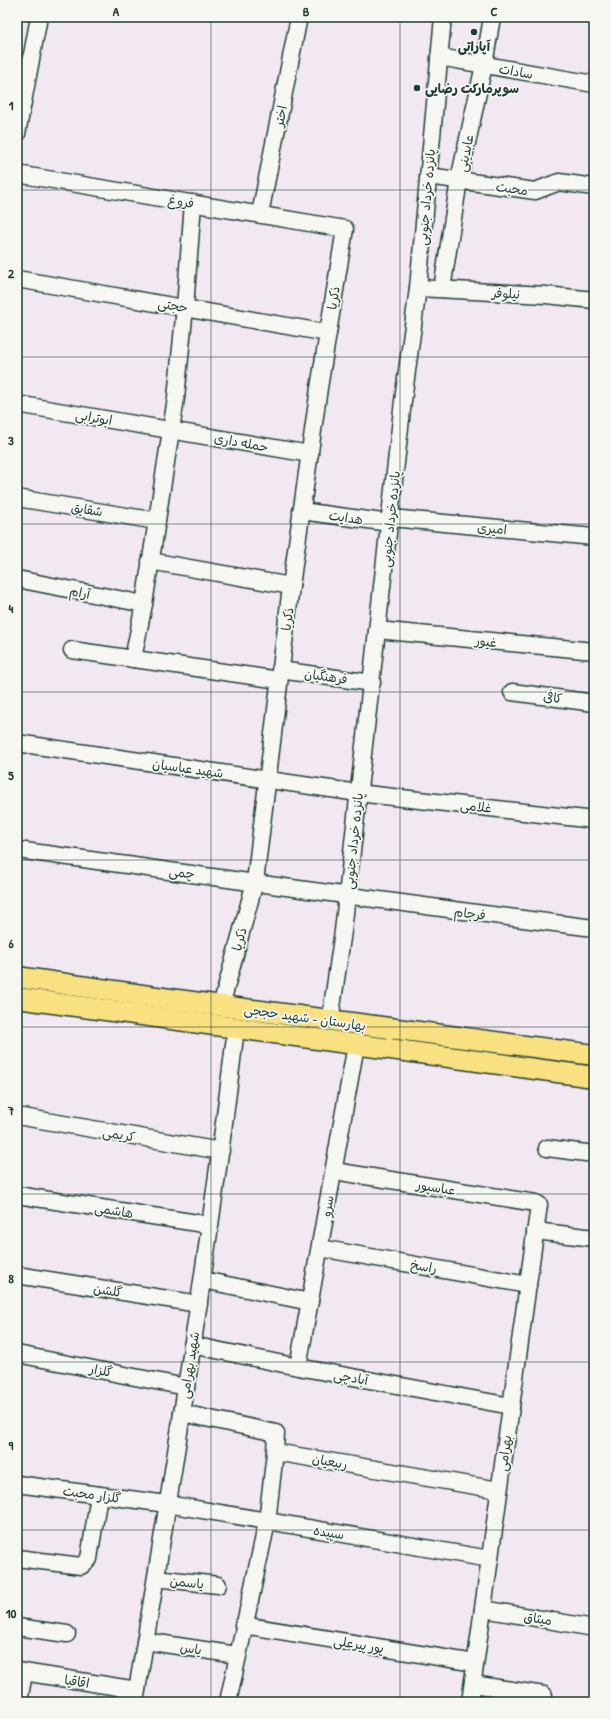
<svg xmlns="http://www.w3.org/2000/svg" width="611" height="1719" font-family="'Patrick Hand','Playpen Sans Arabic',sans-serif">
  <rect width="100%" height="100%" fill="#f1e8f2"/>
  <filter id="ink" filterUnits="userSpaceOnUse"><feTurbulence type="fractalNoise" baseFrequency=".025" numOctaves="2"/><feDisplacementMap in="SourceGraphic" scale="8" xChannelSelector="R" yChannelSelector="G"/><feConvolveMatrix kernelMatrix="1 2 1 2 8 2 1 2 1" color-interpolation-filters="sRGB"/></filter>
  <g filter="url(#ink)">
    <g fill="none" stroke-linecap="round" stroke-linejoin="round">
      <g stroke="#1f3d34" stroke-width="19">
        <g id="minor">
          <path d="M 439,57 L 594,84"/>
          <path d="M 17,134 L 39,17"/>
          <path d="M 17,174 L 345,229 L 319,388 L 291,586 L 255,882 L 221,1006"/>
          <path d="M 428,176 L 535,191 L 559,182 L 594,187"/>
          <path d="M 260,214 L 299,17"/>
          <path d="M 17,279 L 328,333"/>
          <path d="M 418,288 L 546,295 L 594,300"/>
          <path d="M 442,289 L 459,180 L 484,65 L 492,17"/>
          <path d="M 17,404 L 310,454"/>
          <path d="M 17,498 L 157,521"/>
          <path d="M 301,511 L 390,523"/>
          <path d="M 391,518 L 594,537"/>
          <path d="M 150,561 L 291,586"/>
          <path d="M 17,579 L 144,604"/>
          <path d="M 377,630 L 594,651"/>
          <path d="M 72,650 L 279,680"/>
          <path d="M 133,659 L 144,604 L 176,398 L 185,307 L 193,203"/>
          <path d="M 280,670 L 372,683"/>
          <path d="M 512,692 L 594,703"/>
          <path d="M 17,743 L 358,793 L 594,820"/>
          <path d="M 17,850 C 209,876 401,904 594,928"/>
          <path d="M 330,1021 L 343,931 L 403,401 L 418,288 L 443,17"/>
          <path d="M 17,1116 L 221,1151"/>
          <path d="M 547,1148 L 594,1154"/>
          <path d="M 334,1171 L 536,1203 L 539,1205 L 470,1702"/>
          <path d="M 17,1195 L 210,1225"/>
          <path d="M 535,1231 L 594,1238"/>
          <path d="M 320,1248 L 528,1285"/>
          <path d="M 17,1275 L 199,1304"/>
          <path d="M 203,1280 L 310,1302"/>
          <path d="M 192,1345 L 298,1367 L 511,1406"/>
          <path d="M 17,1354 L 186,1387"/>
          <path d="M 298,1367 L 356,1045"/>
          <path d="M 182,1413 L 276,1433 L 275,1452 L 499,1490"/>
          <path d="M 17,1484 L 167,1504 L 490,1559"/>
          <path d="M 17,1558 L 81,1566 L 89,1559 L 99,1495"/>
          <path d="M 156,1578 L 218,1585"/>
          <path d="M 483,1609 L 594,1628"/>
          <path d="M 243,1625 L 475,1663"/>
          <path d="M 17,1627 L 67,1634"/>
          <path d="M 145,1641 L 237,1655"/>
          <path d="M 17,1671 L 137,1690"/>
          <path d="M 473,1684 L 544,1695"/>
          <path d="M 19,1702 L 24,1673"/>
          <path d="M 135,1702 C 173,1478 209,1253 236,1028"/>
          <path d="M 228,1702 L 267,1522 L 275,1452"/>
        </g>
      </g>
      <g stroke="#1f3d34" stroke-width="23">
        <g id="major">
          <path d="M 17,977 L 170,999 L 594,1055"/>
          <path d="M 17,998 L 594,1077"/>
        </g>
      </g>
      <use href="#minor" stroke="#f6f6f2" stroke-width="16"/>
      <use href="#major" stroke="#f9e181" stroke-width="20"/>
    </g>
  </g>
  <path fill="none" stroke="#1f3d34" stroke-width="1" stroke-opacity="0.55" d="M 211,17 L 211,1702M 400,17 L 400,1702M 17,190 L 594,190M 17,357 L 594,357M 17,524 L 594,524M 17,692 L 594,692M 17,860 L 594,860M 17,1027 L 594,1027M 17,1194 L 594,1194M 17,1362 L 594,1362M 17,1530 L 594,1530"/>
  <g fill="#1f3d34" stroke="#f6f6f2" stroke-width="1.5">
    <circle cx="474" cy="32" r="4"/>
    <circle cx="417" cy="88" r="4"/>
  </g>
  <g text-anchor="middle" stroke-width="3.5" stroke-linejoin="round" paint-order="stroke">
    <g font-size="13" font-weight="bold" fill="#1f3d34" stroke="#f6f6f2">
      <text x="474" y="51">آپاراتی</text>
      <text x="425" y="93" text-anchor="start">سوپرمارکت رضایی</text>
    </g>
    <g font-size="13" fill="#1f3d34" stroke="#f6f6f2">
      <text transform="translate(516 71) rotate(10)" y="5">سادات</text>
      <text transform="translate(280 116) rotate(-79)" y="5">اختر</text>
      <text transform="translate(465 153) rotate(-78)" y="5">عابدینی</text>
      <text transform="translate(512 188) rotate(8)" y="5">محبت</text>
      <text transform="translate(426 197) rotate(-85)" y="5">پانزده خرداد جنوبی</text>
      <text transform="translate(181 201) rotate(9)" y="5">فروغ</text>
      <text transform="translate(506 293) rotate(3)" y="5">نیلوفر</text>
      <text transform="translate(333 298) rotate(-82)" y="5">ذکریا</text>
      <text transform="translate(173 305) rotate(10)" y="5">حجتی</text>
      <text transform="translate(94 417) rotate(10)" y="5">ابوترابی</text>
      <text transform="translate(241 442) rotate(10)" y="5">حمله داری</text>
      <text transform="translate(87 509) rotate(9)" y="5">شقایق</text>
      <text transform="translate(346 517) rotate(8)" y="5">هدایت</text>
      <text transform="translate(390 519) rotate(-84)" y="5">پانزده خرداد جنوبی</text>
      <text transform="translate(492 528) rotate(5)" y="5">امیری</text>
      <text transform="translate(80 592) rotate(11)" y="5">آرام</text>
      <text transform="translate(287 619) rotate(-83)" y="5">ذکریا</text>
      <text transform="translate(486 641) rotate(6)" y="5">غیور</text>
      <text transform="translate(326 676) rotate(8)" y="5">فرهنگیان</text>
      <text transform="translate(553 697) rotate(7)" y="5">کافی</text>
      <text transform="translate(188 768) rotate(8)" y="5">شهید عباسیان</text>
      <text transform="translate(476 806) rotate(6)" y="5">غلامی</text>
      <text transform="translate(353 841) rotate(-84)" y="5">پانزده خرداد جنوبی</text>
      <text transform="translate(182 872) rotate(8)" y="5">چمی</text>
      <text transform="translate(470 913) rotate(7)" y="5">فرجام</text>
      <text transform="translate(239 939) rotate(-75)" y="5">ذکریا</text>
      <text transform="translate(305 1017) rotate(8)" y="5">بهارستان - شهید حججی</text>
      <text transform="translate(119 1134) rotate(10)" y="5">کریمی</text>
      <text transform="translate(436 1187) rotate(9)" y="5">عباسپور</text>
      <text transform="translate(327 1206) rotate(-80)" y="5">سرو</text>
      <text transform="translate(114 1210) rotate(9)" y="5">هاشمی</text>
      <text transform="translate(424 1266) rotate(10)" y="5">راسخ</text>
      <text transform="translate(108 1290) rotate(9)" y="5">گلشن</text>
      <text transform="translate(189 1365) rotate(-81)" y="5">شهید بهرامی</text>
      <text transform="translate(101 1370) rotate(11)" y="5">گلزار</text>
      <text transform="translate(351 1377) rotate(10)" y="5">آبادچی</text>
      <text transform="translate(504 1453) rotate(-82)" y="5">بهرامی</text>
      <text transform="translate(330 1461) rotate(10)" y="5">ربیعیان</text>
      <text transform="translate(92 1494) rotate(8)" y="5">گلزار محبت</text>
      <text transform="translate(329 1532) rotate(9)" y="5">سپیده</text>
      <text transform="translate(187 1582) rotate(6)" y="5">یاسمن</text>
      <text transform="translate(538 1618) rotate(9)" y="5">میثاق</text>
      <text transform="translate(359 1644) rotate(9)" y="5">پور پیرعلی</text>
      <text transform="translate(191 1648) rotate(9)" y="5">یاس</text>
      <text transform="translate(77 1681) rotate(9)" y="5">اقاقیا</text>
    </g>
  </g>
  <rect width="611" height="1719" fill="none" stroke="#f6f6f2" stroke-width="44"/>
  <rect x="22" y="22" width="567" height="1675" fill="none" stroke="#1f3d34" stroke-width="1.5"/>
  <g font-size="13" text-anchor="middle" font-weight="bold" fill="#1f3d34">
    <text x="116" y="16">A</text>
    <text x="306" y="16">B</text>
    <text x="494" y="16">C</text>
    <text x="11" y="110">1</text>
    <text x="11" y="278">2</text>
    <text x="11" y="445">3</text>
    <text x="11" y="613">4</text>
    <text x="11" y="780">5</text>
    <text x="11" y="948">6</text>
    <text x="11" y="1115">7</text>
    <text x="11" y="1283">8</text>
    <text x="11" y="1450">9</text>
    <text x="11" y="1618">10</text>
  </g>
</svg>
